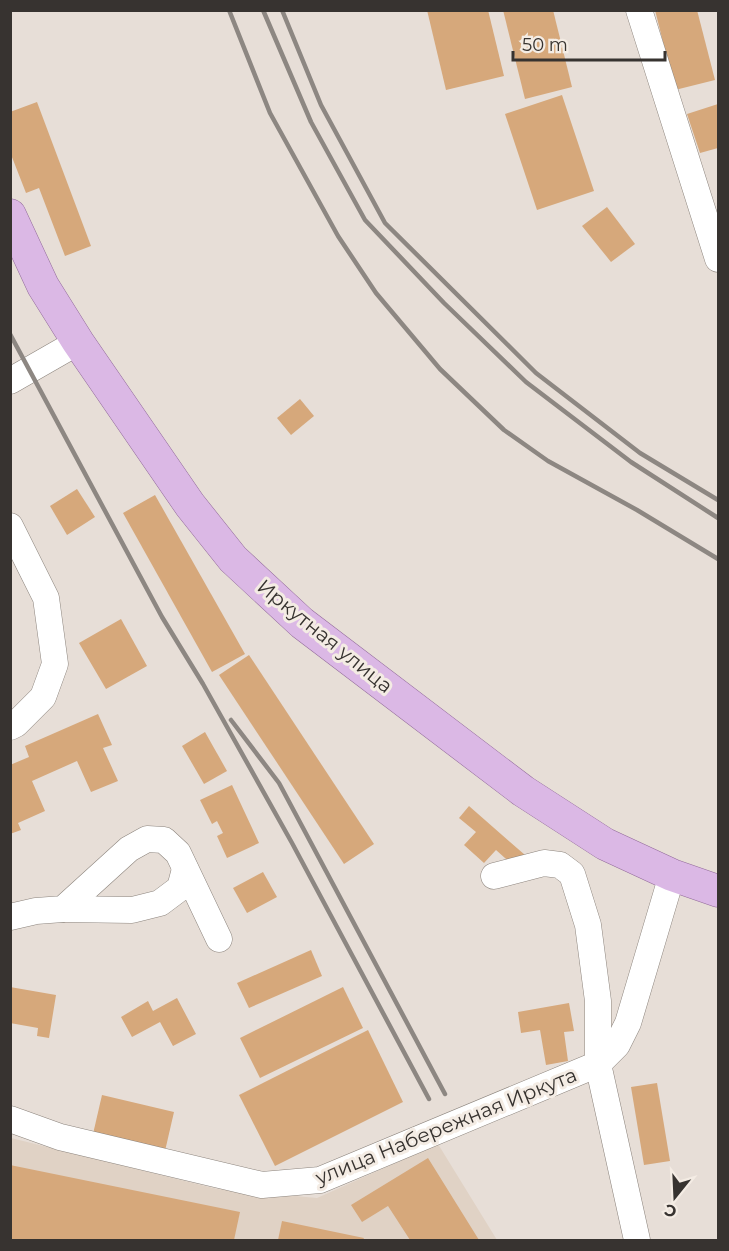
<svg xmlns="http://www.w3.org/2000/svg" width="729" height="1251" font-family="Montserrat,sans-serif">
  <rect width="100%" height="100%" fill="#e7ded7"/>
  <path fill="#e0d2c5" d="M 11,1138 L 217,1189 L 317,1198 L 438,1144 L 497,1240 L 11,1240 Z"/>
  <g fill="#d6a87b">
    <path d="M 427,10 L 488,10 L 504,76 L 446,90 Z"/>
    <path d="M 503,10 L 553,10 L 572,87 L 525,99 Z"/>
    <path d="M 655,10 L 697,10 L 715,80 L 675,90 Z"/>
    <path d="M 562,95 L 594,191 L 537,210 L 505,114 Z"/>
    <path d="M 37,102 L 91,246 L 65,256 L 39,188 L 26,193 L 10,152 L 10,112 Z"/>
    <path d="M 718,104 L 718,148 L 700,153 L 687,114 Z"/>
    <path d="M 607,207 L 635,244 L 611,262 L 582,226 Z"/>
    <path d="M 300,399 L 314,416 L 291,435 L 277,418 Z"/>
    <path d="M 77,489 L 95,517 L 67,535 L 50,506 Z"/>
    <path d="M 155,495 L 245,654 L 212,672 L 123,513 Z"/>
    <path d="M 121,619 L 147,666 L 106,689 L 79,643 Z"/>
    <path d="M 249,655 L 374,844 L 344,864 L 219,675 Z"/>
    <path d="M 98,714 L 112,745 L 103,748 L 118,781 L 91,792 L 77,761 L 32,781 L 45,811 L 18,823 L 21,830 L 10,834 L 10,765 L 29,757 L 25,746 Z"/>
    <path d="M 205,732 L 227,771 L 204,784 L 182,746 Z"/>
    <path d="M 232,785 L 259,843 L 227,858 L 217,836 L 223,833 L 217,821 L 212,824 L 200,800 Z"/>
    <path d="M 469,806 L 525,855 L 515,867 L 496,850 L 484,863 L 464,845 L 476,832 L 459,818 Z"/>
    <path d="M 263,872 L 277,897 L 247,913 L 233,888 Z"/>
    <path d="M 311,950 L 322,976 L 249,1008 L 237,983 Z"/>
    <path d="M 10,987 L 56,995 L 49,1038 L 37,1036 L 38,1028 L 10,1023 Z"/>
    <path d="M 343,987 L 363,1028 L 260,1078 L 240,1038 Z"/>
    <path d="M 177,998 L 196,1034 L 173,1046 L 160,1022 L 132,1037 L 121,1017 L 148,1001 L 153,1011 Z"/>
    <path d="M 569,1003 L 574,1031 L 564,1032 L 568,1061 L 546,1065 L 540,1030 L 521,1033 L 518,1012 Z"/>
    <path d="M 368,1030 L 403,1102 L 275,1166 L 239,1095 Z"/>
    <path d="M 657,1083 L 670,1161 L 644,1165 L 631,1087 Z"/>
    <path d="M 102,1095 L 174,1112 L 165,1151 L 93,1134 Z"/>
    <path d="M 428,1158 L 479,1240 L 410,1240 L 388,1206 L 362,1222 L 351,1205 Z"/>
    <path d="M 10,1165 L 240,1212 L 234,1240 L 10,1240 Z"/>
    <path d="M 282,1221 L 364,1238 L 363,1240 L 278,1240 Z"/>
  </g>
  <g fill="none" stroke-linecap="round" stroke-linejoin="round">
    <g stroke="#8c847d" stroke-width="27">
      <g id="minor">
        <path d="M 639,10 L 718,259"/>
        <path d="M 10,381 L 78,342"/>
        <path d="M 10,526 L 46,598 L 55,664 L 43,697 L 16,724 L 10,727"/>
        <path d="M 494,876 L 544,863 L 560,865 L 572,874 L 588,925 L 598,1001 L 598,1064 L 637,1240"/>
        <path d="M 63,909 L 132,910 L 160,903 L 180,888 L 185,869"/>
        <path d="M 10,917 L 36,911 L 63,909 L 129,849 L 147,839 L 164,840 L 178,853 L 219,939"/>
        <path d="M 10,1119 L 60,1137 L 262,1185 L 320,1180 L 598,1064 L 617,1045 L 628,1023 L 672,875"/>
      </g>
    </g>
    <g stroke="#926b9a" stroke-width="33">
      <path id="major" d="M 10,215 L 43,286 L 78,342 L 190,505 L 233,559 L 302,623 L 523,791 L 605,844 L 672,875 L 718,891"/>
    </g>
    <use href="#minor" stroke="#fff" stroke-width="26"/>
    <use href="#major" stroke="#dbb8e5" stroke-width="32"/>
    <g stroke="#8d8782" stroke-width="4.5">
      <path d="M 229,10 L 270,113 L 338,236 L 376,293 L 440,369 L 504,430 L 548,461 L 637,510 L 718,559"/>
      <path d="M 263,10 L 311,122 L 365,220 L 444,303 L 526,382 L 631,462 L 718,518"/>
      <path d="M 282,10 L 321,105 L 385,223 L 536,373 L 640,453 L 718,500"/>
      <path d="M 10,334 L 162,617 L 203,684 L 292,843 L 429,1099"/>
      <path d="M 231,720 L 279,783 L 445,1094"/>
    </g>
  </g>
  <g text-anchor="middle" stroke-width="6" stroke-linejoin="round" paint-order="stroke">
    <g font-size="20" fill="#373330" stroke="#f4ece4">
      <text transform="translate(325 636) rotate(39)" y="7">Иркутная улица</text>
      <text transform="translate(446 1126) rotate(-22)" y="7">улица Набережная Иркута</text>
    </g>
  </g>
  <rect width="729" height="1251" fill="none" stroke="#373330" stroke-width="24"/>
  <g transform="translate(675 1197) rotate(198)" stroke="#f4ece4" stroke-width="4.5" paint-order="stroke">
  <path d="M0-4.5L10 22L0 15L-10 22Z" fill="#373330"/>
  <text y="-9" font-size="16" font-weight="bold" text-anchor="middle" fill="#373330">С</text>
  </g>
  <path d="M513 51v9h152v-9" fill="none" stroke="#373330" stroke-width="3"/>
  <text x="522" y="51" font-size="18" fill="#373330" stroke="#f4ece4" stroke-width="4.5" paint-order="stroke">50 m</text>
</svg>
